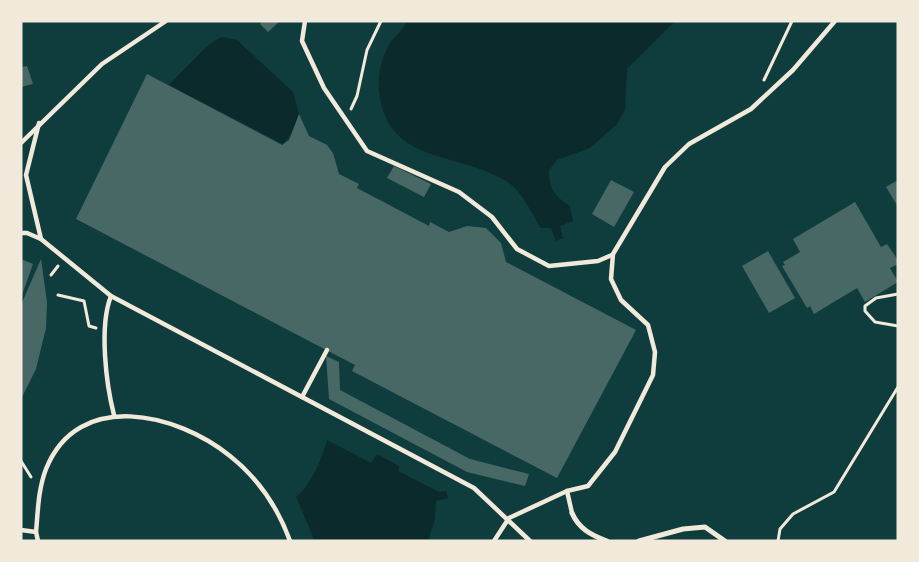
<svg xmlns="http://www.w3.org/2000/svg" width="919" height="562" font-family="'Golos Text',sans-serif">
  <rect width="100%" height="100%" fill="#0f3d3e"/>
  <g fill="#0a2a2b">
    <path d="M 406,21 L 675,21 L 627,69 L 625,110 L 617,124 L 590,148 L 557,160 L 549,170 C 549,188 554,196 570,206 L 573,221 L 560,226 L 563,238 L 556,241 L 551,228 L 541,228 C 532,214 522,192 509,183 C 460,150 388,167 379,92 C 377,76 382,56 390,43 C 395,35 405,30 406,21 Z"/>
    <path d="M 221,37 L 237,40 L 293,92 L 299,114 L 296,128 L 283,144 L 169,85 L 207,46 Z"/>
    <path d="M 327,440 L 371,463 L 377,454 L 399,466 L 398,471 L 439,492 L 446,491 L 448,498 L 436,501 L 435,519 L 428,541 L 315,541 L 296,497 C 311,485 322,459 327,440 Z"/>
  </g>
  <g fill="#486865">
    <path d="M 263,21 L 280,21 L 268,32 L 260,24 Z"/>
    <path d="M 27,66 L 33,84 L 21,87 L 21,67 Z"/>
    <path d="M 147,74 L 282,145 L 289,140 L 299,114 L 309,136 L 327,145 L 333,153 L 339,174 L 359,184 L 357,188 L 429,226 L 430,222 L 449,232 L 467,226 L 486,228 L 501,243 L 506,262 L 636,330 L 557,478 L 352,371 L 355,365 L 76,219 Z"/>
    <path d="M 394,166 L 431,184 L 424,197 L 387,178 Z"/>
    <path d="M 611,180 L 634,192 L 614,227 L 592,214 Z"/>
    <path d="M 898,180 L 898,207 L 886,187 Z"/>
    <path d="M 855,202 L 881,247 L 887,244 L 898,260 L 898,264 L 890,268 L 898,282 L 865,302 L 857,288 L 814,314 L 810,306 L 807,308 L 782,266 L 785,265 L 783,262 L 800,252 L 793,239 Z"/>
    <path d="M 768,251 L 795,298 L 769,313 L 742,266 Z"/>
    <path d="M 21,259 L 33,264 L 21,298 Z"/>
    <path d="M 41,259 L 47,302 L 46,328 L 36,369 L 21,399 L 21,305 Z"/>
    <path d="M 326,356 L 339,362 L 340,390 L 470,459 L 529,474 L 525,486 L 467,472 L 329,399 Z"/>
  </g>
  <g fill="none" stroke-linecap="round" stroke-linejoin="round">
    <g stroke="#f1e9da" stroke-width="3">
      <path d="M 764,80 L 792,21"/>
      <path d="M 351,109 L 357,96 L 367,50 L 381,21"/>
      <path d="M 51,275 L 58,266"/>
      <path d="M 898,294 L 876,298 L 865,306 L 865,311 L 875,322 L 898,326"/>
      <path d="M 58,295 L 84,301 L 89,326 L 96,328"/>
      <path d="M 21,461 L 31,477"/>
      <path d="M 778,541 L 780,529 L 793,514 L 834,492 L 898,387"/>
    </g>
    <g stroke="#f1e9da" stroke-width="4.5">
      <path d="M 305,21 L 302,41 L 324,88 L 367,151 L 459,192 L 492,217 L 517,249 L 549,266 L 598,261 L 612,255"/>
      <path d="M 39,123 L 26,175 L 41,239 L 111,296 L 474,488 L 530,541"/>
      <path d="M 21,143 L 102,64 L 166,21"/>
      <path d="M 21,233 L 27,233 L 41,239"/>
      <path d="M 111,296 C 99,326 106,384 114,415"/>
      <path d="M 302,397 L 327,350"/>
      <path d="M 567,491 L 572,513"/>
      <path d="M 21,530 L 36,532 L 38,541"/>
      <path d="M 36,532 C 38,511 38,490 46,469 C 78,389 177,413 230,456 C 258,478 278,508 290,541"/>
      <path d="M 494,541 L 509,518 L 567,491 L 588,486 L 615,452 L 653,375 L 655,352 L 648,325 L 621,300 L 611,279 L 613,254 L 665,167 L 689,144 L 751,109 L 793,70 L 835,21"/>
    </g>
    <g stroke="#f1e9da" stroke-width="5">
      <path d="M 572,513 C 579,529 591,535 607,541"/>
      <path d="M 639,541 L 683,529 L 705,527 L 725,541"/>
    </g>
  </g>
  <rect width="919" height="562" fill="none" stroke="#f1e9da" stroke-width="45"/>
</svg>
